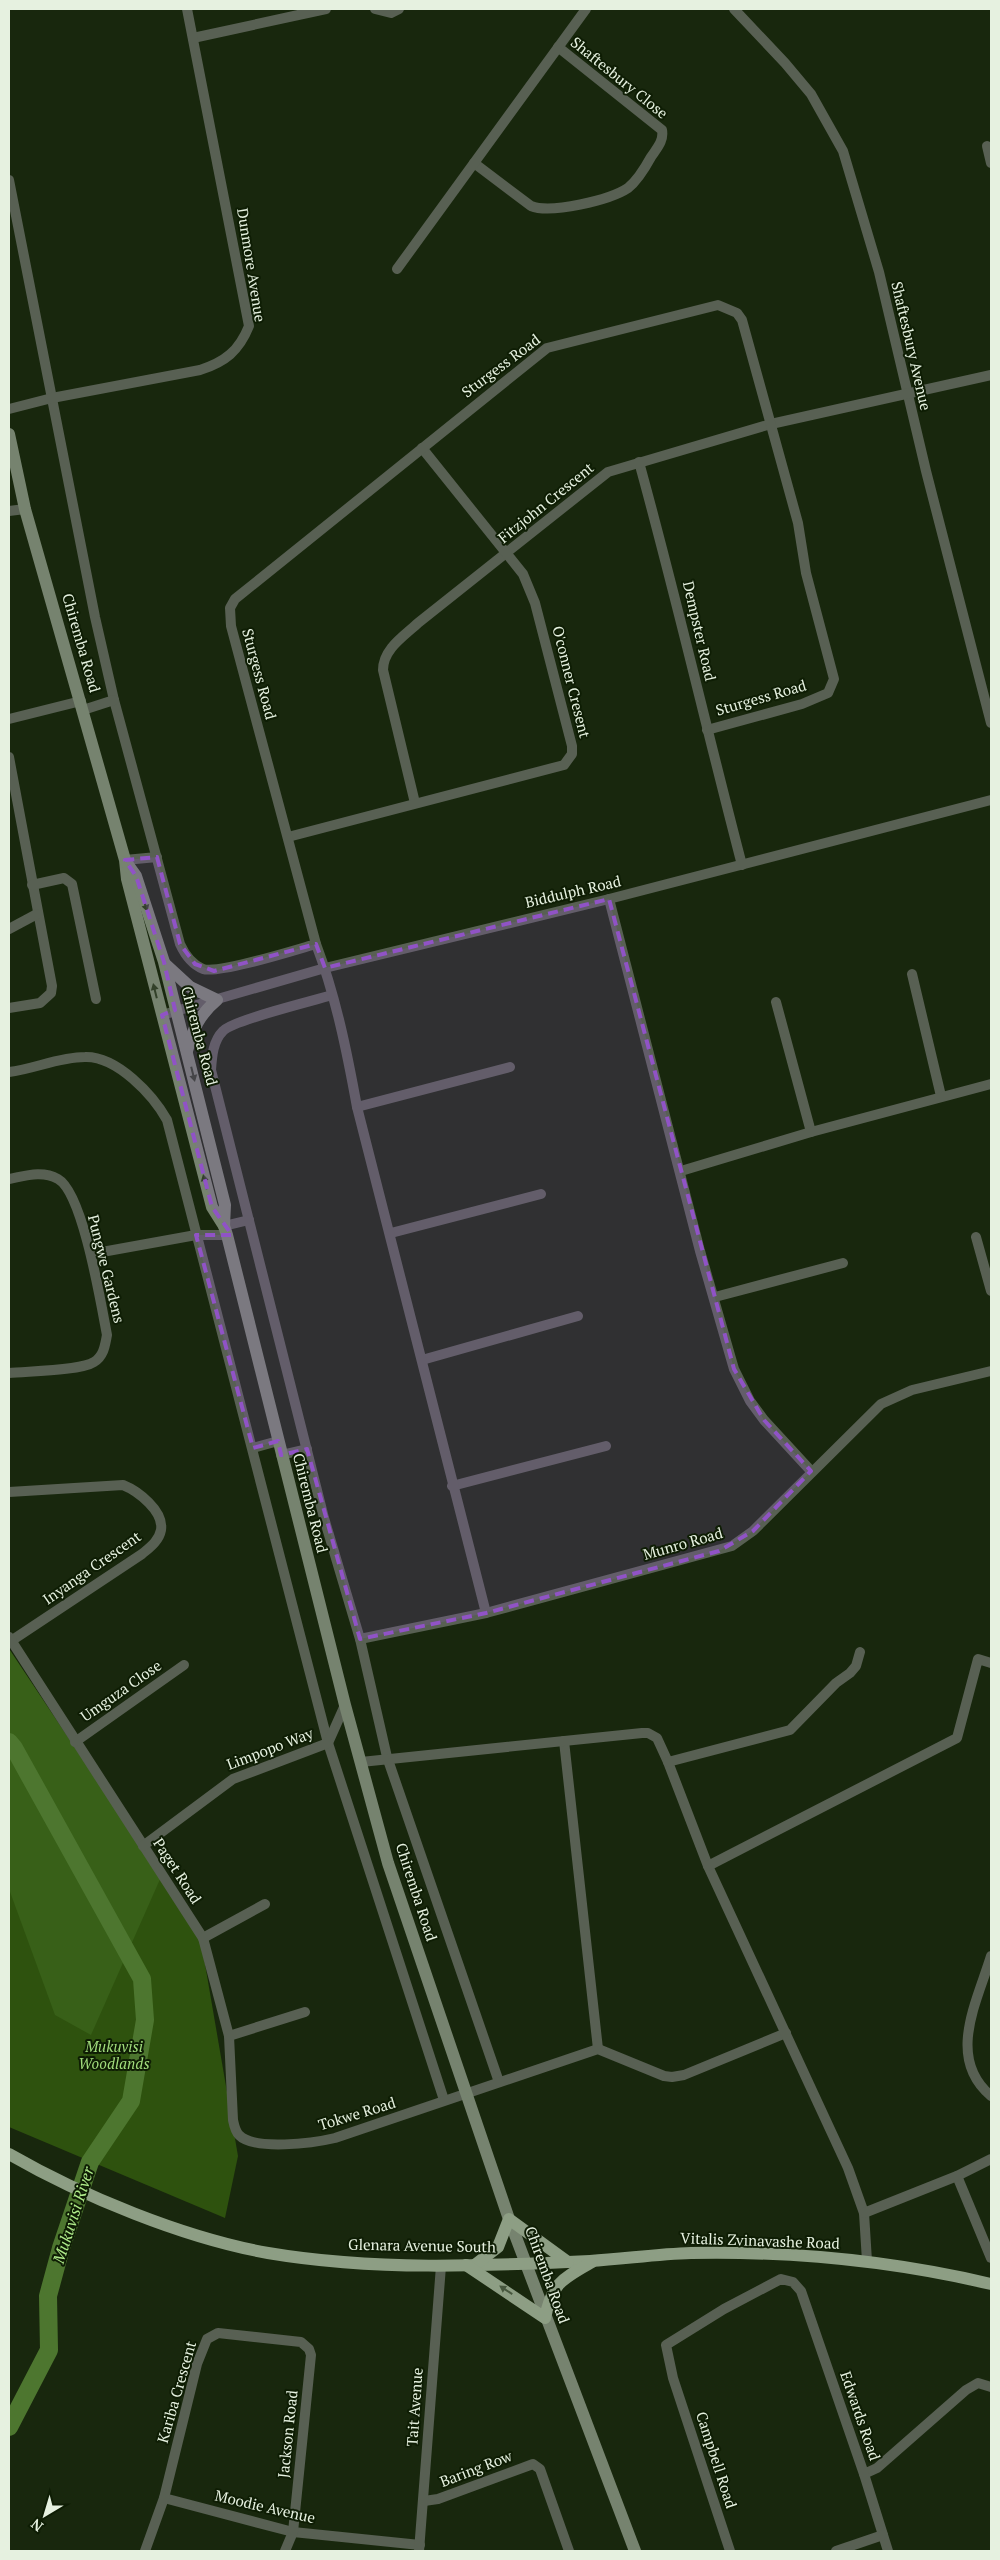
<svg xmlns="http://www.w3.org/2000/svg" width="1000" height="2560" font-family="'PT Serif',serif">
  <rect width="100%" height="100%" fill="#18270d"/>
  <path fill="#2e520e" d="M 9,1649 L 200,1935 L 238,2156 L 225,2218 L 9,2127 Z"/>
  <path fill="#386018" d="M 9,1649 L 161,1877 L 91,2035 L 55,2015 L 9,1889 Z"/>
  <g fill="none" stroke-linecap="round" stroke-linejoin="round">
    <path stroke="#4d762f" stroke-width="18" d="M 9,1742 L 14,1748 L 142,1979 L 145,2020 L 131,2101 L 90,2162 L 61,2248 L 48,2296 L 49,2350 L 9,2427"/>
    <g stroke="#586053" stroke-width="10">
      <path d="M 375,9 L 391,13 L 399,9"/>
      <path d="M 734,9 L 785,63 L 811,94 L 843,151 L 879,272 L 926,471 L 991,723"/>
      <path d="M 193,38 L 326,9"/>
      <path d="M 987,146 L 991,163"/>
      <path d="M 474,163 L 531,206 C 551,214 610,200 628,188 C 638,180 645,168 651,157 C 657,148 664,141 662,130 L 558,47"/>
      <path d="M 9,180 L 95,617 L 114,700 L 180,944 C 185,955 191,964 203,969 C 219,974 295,950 316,944"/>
      <path d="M 397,269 L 586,9"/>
      <path d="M 9,409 L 52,398 L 200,370 C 225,362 239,351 249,326 L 187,9"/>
      <path d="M 639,462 C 676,596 707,731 742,865"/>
      <path d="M 9,511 L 25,509"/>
      <path d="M 83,710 L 114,700"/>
      <path d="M 9,719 L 81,701"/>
      <path d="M 9,757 L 52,986 L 51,993 L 40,1003 L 9,1008"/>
      <path d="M 415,803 L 383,670 C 383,649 404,636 418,623 L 608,472 L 771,424 L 991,375"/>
      <path d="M 288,837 L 564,765 L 572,754 L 572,746 L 535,603 L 523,574 L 422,448"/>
      <path d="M 125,860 L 157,857"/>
      <path d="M 32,885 L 64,878 L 72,884 L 96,999"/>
      <path d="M 609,899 L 700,1251 L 734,1369 L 750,1401 L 764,1420 L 811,1471"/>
      <path d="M 9,929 L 37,914"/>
      <path d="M 912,974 L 941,1096"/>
      <path d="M 332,995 C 313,1001 233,1020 223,1031 C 213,1041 212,1056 211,1070 L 324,1518 L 360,1639 L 387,1757 L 499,2082"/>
      <path d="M 776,1002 L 811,1132"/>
      <path d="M 162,1015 L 325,968 L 609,899 L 991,800"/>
      <path d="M 9,1072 C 34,1069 59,1057 85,1057 C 117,1056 153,1095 167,1120 L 328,1743 L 444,2100"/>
      <path d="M 357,1107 L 510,1067"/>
      <path d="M 681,1171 L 811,1132 L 991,1084"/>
      <path d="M 9,1179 C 25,1176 42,1170 58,1179 C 83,1193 101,1304 107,1335 C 105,1345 104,1356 94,1362 C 80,1371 28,1371 9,1373"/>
      <path d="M 224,1226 L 249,1220"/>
      <path d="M 391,1233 L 541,1194"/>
      <path d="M 976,1237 L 991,1291"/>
      <path d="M 91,1254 L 196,1235 L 227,1235"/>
      <path d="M 715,1297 L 843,1263"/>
      <path d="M 422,1360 L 578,1316"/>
      <path d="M 253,1448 L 278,1441"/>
      <path d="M 281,1455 L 307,1449"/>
      <path d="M 452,1486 L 606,1446"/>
      <path d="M 9,1492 L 123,1485 C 138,1491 164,1511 161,1530 C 159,1541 149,1548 142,1554 L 11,1641"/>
      <path d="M 486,1613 L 357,1107 C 347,1052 336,997 316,944 L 231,626 L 230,608 L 235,599 L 547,348 L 718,305 L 737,313 L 742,320 L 798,523 L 806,573 L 834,679 L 828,693 L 802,704 L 707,730"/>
      <path d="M 9,1637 L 203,1938 L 229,2036 L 233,2120 C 234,2125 235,2131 239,2135 C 254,2151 314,2143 335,2138 L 598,2049 L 664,2076 L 672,2077 L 684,2075 L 786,2033"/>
      <path d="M 360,1639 L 486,1613 L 732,1546 L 753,1531 L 881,1404 L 912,1390 L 991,1371"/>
      <path d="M 564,1741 L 598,2049"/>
      <path d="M 75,1742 L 184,1665"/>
      <path d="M 361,1762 L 642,1733 L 648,1733 L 657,1738 L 668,1762 L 708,1866 L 848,2168 L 864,2213 L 867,2261"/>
      <path d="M 668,1762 L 790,1730 L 836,1683 L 850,1673 L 856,1666 L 860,1652"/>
      <path d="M 143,1846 L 233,1779 L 328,1743 L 345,1705"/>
      <path d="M 708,1866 L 957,1738 L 978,1659 L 991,1663"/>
      <path d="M 203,1938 L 265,1904"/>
      <path d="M 991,1956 C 977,2002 946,2058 991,2096"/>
      <path d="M 229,2036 L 305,2012"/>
      <path d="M 957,2176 L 991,2258"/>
      <path d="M 864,2213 L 957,2176 L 991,2159"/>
      <path d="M 864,2474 L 877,2468 L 966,2390 L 978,2383 L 991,2387"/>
      <path d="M 164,2498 L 293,2532 L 420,2545"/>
      <path d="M 424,2501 L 438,2499 L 533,2464 L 540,2469 L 569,2551"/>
      <path d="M 145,2551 L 164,2498 L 197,2364 L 207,2339 L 218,2333 L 301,2342 L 309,2349 L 311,2355 L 293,2532 L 285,2551"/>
      <path d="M 419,2551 L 441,2266"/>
      <path d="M 730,2551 L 673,2378 L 666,2345 L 724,2309 L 781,2279 L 793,2282 L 801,2291 L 864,2474 L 888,2551"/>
      <path d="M 836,2551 L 883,2535"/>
    </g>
    <g stroke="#76836f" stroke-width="12">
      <path d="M 9,434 L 25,509 L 125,860 L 127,879 L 212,1207 L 224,1226 L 227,1235 L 345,1705 L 388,1863 L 509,2219 L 635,2551"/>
      <path d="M 126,862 L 136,876 L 164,962 L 225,1205 L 224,1226"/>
      <path d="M 165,964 L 190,987 L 217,1000 C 199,1015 193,1029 187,1051"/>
    </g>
    <g stroke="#8d9e84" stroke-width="12">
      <path d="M 9,2154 C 82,2196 184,2238 268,2253 C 374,2271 483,2266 590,2261 C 624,2259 657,2254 691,2253 C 792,2251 893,2261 991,2284"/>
      <path d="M 476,2264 L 498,2247 L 509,2219 L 568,2262"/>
      <path d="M 466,2265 L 545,2318 C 552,2283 562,2279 592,2262"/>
    </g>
  </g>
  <defs><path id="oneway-solid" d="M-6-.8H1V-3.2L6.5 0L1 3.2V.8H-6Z" transform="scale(1.25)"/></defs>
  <g fill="#324129">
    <use href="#oneway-solid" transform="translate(145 904) rotate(72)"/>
    <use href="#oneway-solid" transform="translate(155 991) rotate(-104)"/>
    <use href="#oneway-solid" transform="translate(193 1074) rotate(76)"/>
    <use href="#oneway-solid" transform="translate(205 1182) rotate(-104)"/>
  </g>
  <use fill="#47573e" href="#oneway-solid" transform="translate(506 2290) rotate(-147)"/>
  <path fill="#9053c6" fill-opacity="0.2" stroke="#9053c6" stroke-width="4" stroke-dasharray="10 6" stroke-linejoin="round" d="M 157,857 L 180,944 L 195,964 L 214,971 L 316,944 L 325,968 L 609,899 L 734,1369 L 764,1420 L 811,1471 L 753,1531 L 719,1551 L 486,1613 L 360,1639 L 307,1449 L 281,1455 L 278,1441 L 253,1448 L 196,1235 L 232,1235 L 212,1207 L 162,1015 L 175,1010 L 164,962 L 136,876 L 125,860 Z"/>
  <g text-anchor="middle" stroke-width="4" stroke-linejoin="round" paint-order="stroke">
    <g font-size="15" fill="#e6f1e0" stroke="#0e1d04">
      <text transform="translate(619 78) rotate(39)" y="5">Shaftesbury Close</text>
      <text transform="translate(251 265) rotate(81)" y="5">Dunmore Avenue</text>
      <text transform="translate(911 346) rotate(77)" y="5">Shaftesbury Avenue</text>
      <text transform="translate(501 366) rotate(-37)" y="5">Sturgess Road</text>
      <text transform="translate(546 503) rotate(-39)" y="5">Fitzjohn Crescent</text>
      <text transform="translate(699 631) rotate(77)" y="5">Dempster Road</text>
      <text transform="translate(81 643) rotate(74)" y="5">Chiremba Road</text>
      <text transform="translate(259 674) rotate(75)" y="5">Sturgess Road</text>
      <text transform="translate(571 682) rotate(76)" y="5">O'conner Cresent</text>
      <text transform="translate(761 698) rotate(-16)" y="5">Sturgess Road</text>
      <text transform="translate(573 892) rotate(-13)" y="5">Biddulph Road</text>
      <text transform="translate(199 1036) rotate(75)" y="5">Chiremba Road</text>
      <text transform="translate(106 1269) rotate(76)" y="5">Pungwe Gardens</text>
      <text transform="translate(310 1503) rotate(76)" y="5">Chiremba Road</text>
      <text transform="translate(683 1544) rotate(-16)" y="5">Munro Road</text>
      <text transform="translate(92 1568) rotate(-35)" y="5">Inyanga Crescent</text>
      <text transform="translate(121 1691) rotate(-35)" y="5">Umguza Close</text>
      <text transform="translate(270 1749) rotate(-21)" y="5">Limpopo Way</text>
      <text transform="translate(177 1871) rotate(57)" y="5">Paget Road</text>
      <text transform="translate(416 1892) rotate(72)" y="5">Chiremba Road</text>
      <text transform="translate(357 2114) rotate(-17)" y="5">Tokwe Road</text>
      <text transform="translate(760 2241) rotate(2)" y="5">Vitalis Zvinavashe Road</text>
      <text transform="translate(422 2246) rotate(1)" y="5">Glenara Avenue South</text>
      <text transform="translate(547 2275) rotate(70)" y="5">Chiremba Road</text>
      <text transform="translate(177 2392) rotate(-74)" y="5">Kariba Crescent</text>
      <text transform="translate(415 2407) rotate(-86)" y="5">Tait Avenue</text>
      <text transform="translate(860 2416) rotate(71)" y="5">Edwards Road</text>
      <text transform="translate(288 2434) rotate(-84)" y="5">Jackson Road</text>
      <text transform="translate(716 2460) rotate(72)" y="5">Campbell Road</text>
      <text transform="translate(476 2469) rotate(-21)" y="5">Baring Row</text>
      <text transform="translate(265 2507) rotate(13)" y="5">Moodie Avenue</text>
    </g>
    <g font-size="15" font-style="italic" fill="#a1dc7c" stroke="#0e1d04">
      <text x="114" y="2052">Mukuvisi<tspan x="114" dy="17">Woodlands</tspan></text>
    </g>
    <g font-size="16" font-style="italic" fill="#afeb8a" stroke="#0e1d04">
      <text transform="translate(73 2215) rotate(-72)" y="6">Mukuvisi River</text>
    </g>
  </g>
  <rect width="1000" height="2560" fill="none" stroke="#e6f1e0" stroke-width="20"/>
  <g transform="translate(45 2515) rotate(218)" stroke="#0e1d04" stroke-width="4" paint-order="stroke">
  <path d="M0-4L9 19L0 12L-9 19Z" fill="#e6f1e0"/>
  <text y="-8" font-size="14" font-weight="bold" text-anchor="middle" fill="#e6f1e0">N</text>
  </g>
</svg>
